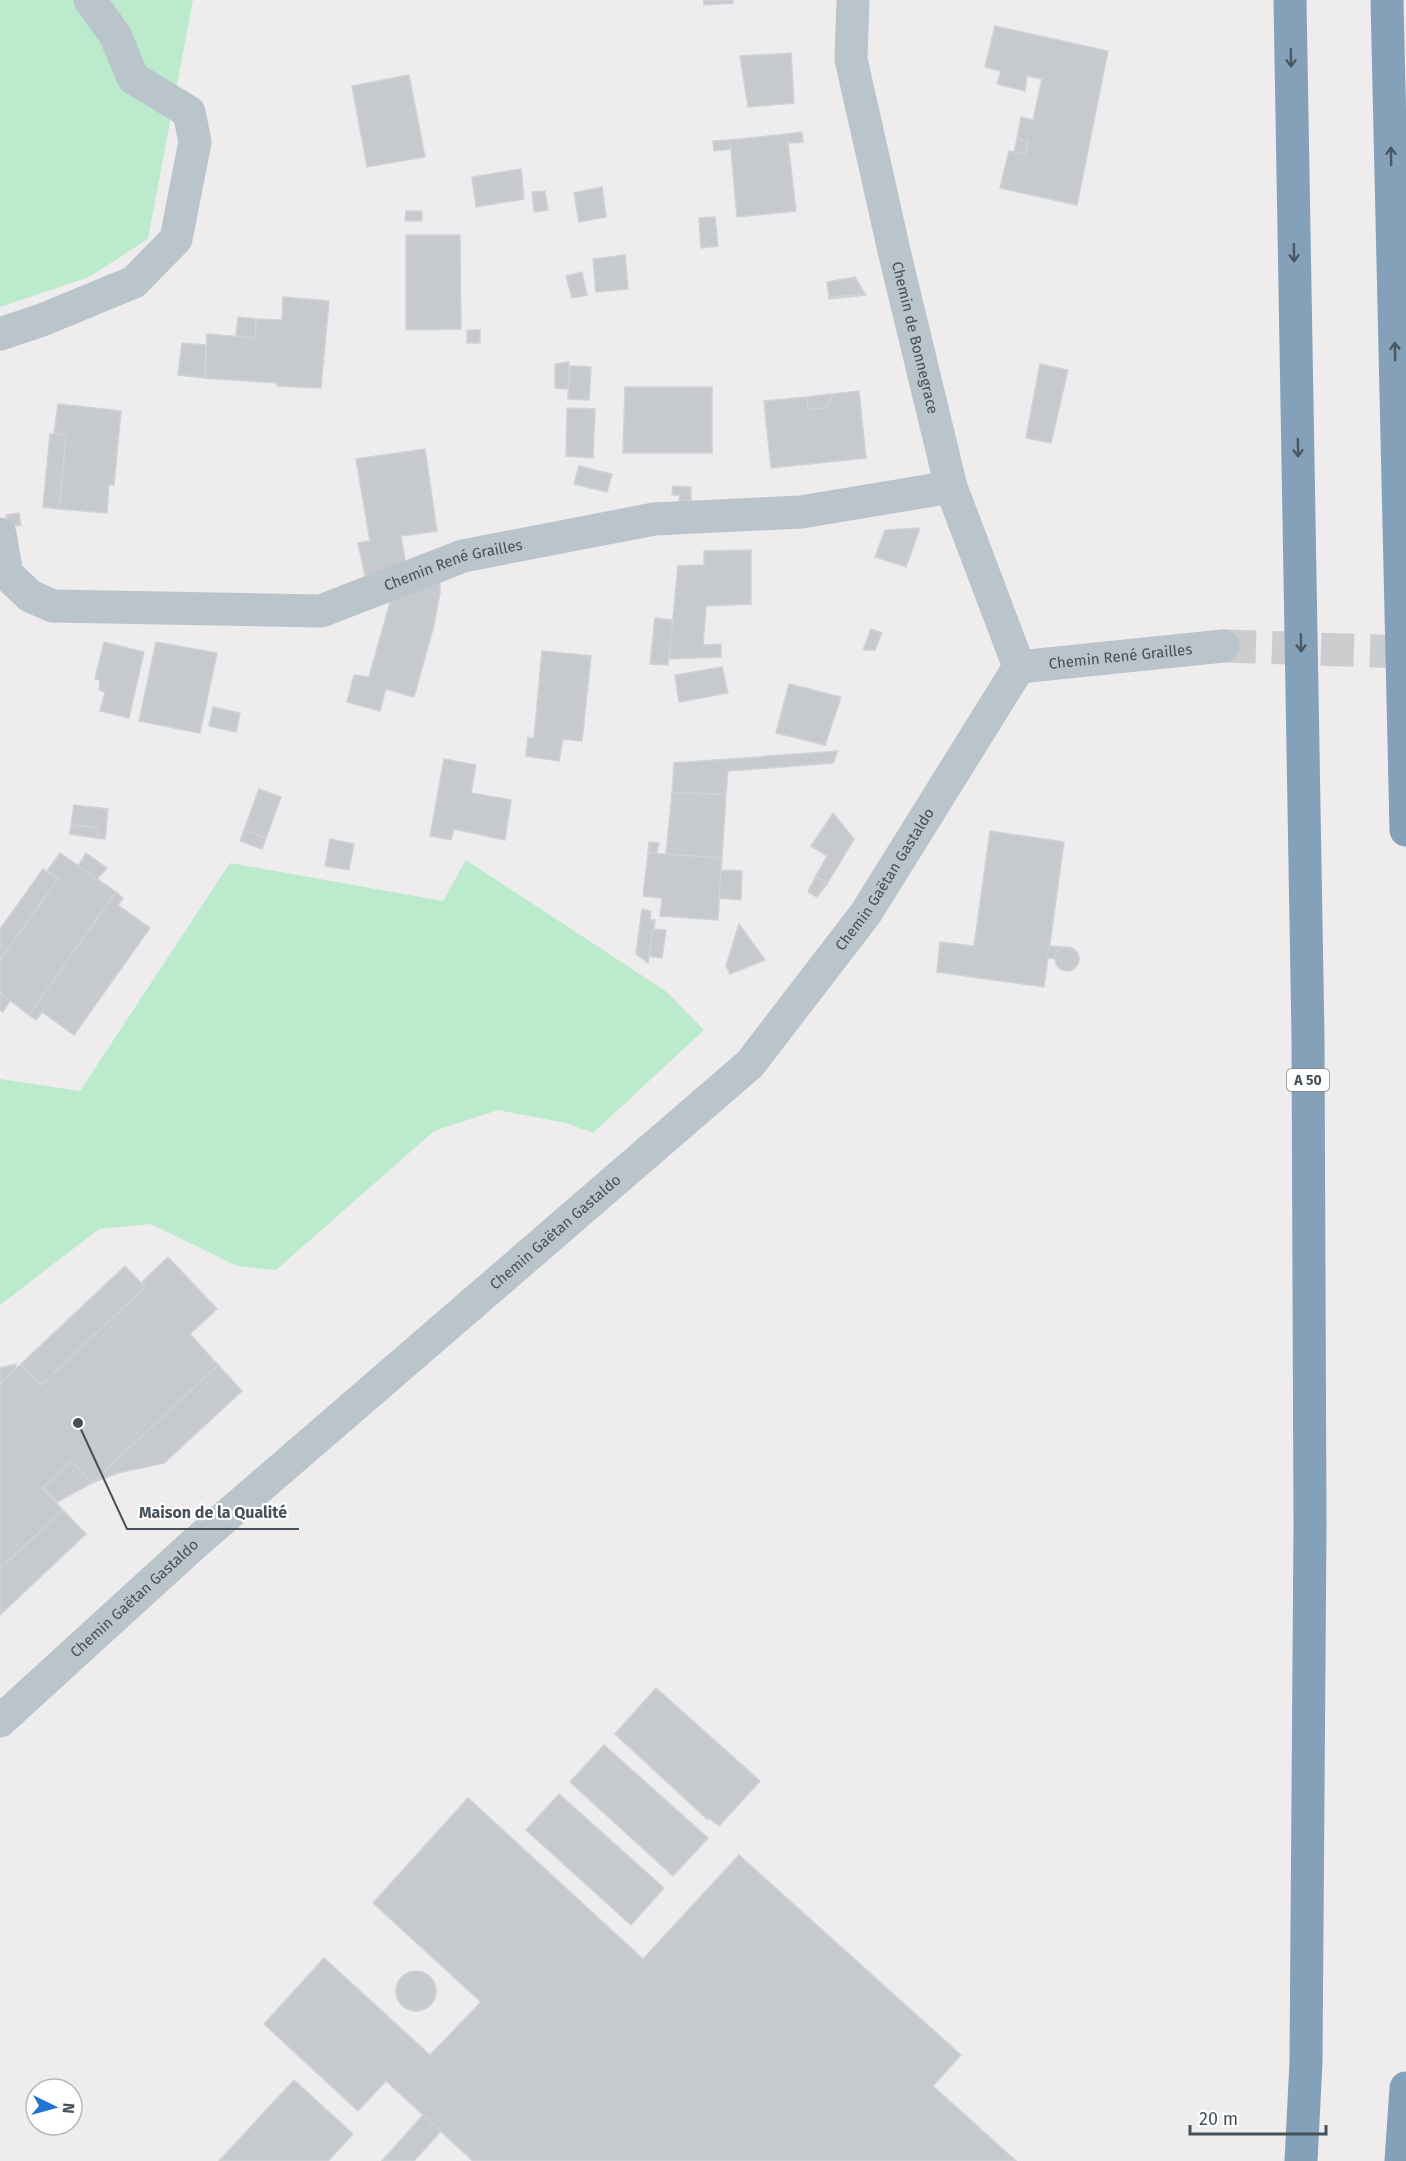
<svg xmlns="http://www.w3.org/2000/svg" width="1406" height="2161" font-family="'Fira Sans',sans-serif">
  <rect width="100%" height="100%" fill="#eeecec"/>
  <g fill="#bbebcc">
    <path d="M 0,0 L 193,0 L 148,239 L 89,277 L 0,307 Z"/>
    <path d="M 466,860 L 667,992 L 704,1030 L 593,1133 L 566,1123 L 498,1110 L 434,1131 L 276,1270 L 237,1266 L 151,1224 L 99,1229 L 0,1305 L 0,1079 L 80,1091 L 230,863 L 443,901 Z"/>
  </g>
  <g fill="#c6c9ce" stroke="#d0d2d7" stroke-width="1.5">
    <path d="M 704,0 L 733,0 L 733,3 L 704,5 Z"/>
    <path d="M 995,26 L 1108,51 L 1077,205 L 1000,188 L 1009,151 L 1025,154 L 1028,141 L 1017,139 L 1021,117 L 1033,120 L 1042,79 L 1027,76 L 1025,91 L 997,84 L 1001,71 L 985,67 Z"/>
    <path d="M 791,53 L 794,103 L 748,107 L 740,56 Z"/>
    <path d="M 409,75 L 425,157 L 367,167 L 352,86 Z"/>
    <path d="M 802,132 L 803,142 L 789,143 L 787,134 Z"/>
    <path d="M 787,134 L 796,211 L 737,217 L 730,140 Z"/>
    <path d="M 1017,139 L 1028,141 L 1025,154 L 1014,152 Z"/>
    <path d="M 730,140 L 731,149 L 714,151 L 713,141 Z"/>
    <path d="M 521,169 L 524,199 L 476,207 L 472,177 Z"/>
    <path d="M 602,187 L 606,217 L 579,222 L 574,193 Z"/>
    <path d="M 545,191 L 548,210 L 534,212 L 532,192 Z"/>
    <path d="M 406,211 L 422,211 L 422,221 L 405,221 Z"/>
    <path d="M 715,217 L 718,246 L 701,248 L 699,218 Z"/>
    <path d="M 406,235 L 460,235 L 461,329 L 406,330 Z"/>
    <path d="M 625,255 L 628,289 L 596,292 L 593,259 Z"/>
    <path d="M 582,272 L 587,295 L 572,298 L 566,276 Z"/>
    <path d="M 855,277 L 865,294 L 829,297 L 827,282 Z"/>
    <path d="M 865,294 L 866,295 L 829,299 L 829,297 Z"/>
    <path d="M 283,297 L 329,301 L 321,388 L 277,386 L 277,383 L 205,378 L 207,334 L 255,338 L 256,319 L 282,320 Z"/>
    <path d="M 238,317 L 256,319 L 255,338 L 236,336 Z"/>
    <rect x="467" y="330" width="13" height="13"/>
    <path d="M 182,343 L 206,345 L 205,378 L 178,375 Z"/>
    <path d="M 569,362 L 568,389 L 555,388 L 555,364 Z"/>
    <path d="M 1040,364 L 1068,370 L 1051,443 L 1026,438 Z"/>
    <path d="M 570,366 L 591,367 L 589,400 L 568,399 Z"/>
    <path d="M 625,387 L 712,387 L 712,453 L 623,453 Z"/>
    <path d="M 859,391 L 866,458 L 771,468 L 764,401 L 807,397 L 808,409 L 827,408 L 832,394 Z"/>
    <path d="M 832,394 L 827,408 L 808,409 L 807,397 Z"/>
    <path d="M 58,404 L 121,411 L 114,485 L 109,485 L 107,513 L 59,509 L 66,435 L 54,434 Z"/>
    <path d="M 567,408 L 595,409 L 593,458 L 566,456 Z"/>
    <path d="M 50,434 L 66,435 L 59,509 L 43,507 Z"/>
    <path d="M 425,449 L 437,531 L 401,536 L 406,565 L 366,581 L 358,543 L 370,541 L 356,459 Z"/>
    <path d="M 579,466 L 612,474 L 607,492 L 574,484 Z"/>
    <path d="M 673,486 L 691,487 L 691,501 L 679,501 L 680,495 L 672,495 Z"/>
    <path d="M 19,513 L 21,525 L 8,527 L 6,515 Z"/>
    <path d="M 920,528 L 906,567 L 875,557 L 885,530 Z"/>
    <path d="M 751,550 L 751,604 L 706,606 L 703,645 L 721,644 L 721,657 L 669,659 L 678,566 L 704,565 L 704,551 Z"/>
    <path d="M 439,580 L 440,584 L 440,593 L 434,625 L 414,697 L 386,689 L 380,711 L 347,702 L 354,675 L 369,677 L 391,599 Z"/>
    <path d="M 655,618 L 673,620 L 668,665 L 650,664 Z"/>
    <path d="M 871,629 L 882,633 L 875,650 L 863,650 Z"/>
    <path d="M 104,642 L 144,652 L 129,718 L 100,711 L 105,692 L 99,690 L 100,680 L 95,679 Z"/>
    <path d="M 156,642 L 217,653 L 200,733 L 139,721 Z"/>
    <path d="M 542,651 L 591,656 L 582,741 L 563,739 L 559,761 L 526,756 L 528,737 L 534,738 Z"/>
    <path d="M 722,667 L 728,693 L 679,702 L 675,675 Z"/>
    <path d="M 789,684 L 841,697 L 825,745 L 776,733 Z"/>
    <path d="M 213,707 L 240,713 L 236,732 L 209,726 Z"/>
    <path d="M 838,751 L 833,763 L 728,771 L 726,794 L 672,793 L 674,763 Z"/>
    <path d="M 444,759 L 476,765 L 471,793 L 511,800 L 505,840 L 454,829 L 451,840 L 430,836 Z"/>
    <path d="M 259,789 L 281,797 L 266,838 L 244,830 Z"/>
    <path d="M 672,793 L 726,794 L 722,858 L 666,854 Z"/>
    <path d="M 74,805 L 108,809 L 105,839 L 97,838 L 98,828 L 71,825 Z"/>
    <path d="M 833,813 L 854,839 L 827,884 L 816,876 L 827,856 L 811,846 Z"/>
    <path d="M 71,825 L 98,828 L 97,838 L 70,834 Z"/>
    <path d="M 244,830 L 266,838 L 262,849 L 240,841 Z"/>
    <path d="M 990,831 L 1064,842 L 1044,987 L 937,972 L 940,942 L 974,946 Z"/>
    <path d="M 330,839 L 354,844 L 349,870 L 325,866 Z"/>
    <path d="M 649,842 L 659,843 L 657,853 L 648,853 Z"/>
    <path d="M 60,853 L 116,892 L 29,1015 L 0,993 L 0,960 L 58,879 L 47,871 Z"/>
    <path d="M 86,853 L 107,868 L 97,879 L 78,866 Z"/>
    <path d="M 648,853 L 722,858 L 718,920 L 660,916 L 662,898 L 643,896 Z"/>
    <path d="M 43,869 L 58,879 L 0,960 L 0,929 Z"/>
    <path d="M 721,870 L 742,871 L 741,900 L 719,898 Z"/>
    <path d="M 816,876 L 827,884 L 817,897 L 808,892 Z"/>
    <path d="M 116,892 L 123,898 L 118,905 L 150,928 L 74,1035 L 42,1012 L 36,1020 L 29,1015 Z"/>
    <path d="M 642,909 L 651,911 L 650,920 L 655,920 L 648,963 L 636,954 Z"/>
    <path d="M 739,924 L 765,960 L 730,974 L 726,966 Z"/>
    <path d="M 653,929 L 666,930 L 662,958 L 649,956 Z"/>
    <path d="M 1049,946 L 1063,947 L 1056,953 L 1056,959 L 1047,958 Z"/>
    <circle cx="1067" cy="959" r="12"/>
    <path d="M 0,993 L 10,1001 L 3,1012 L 0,1010 Z"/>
    <path d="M 168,1257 L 217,1309 L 190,1334 L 218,1365 L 92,1483 L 71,1461 L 43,1488 L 63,1510 L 0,1569 L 0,1384 L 21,1364 L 41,1385 L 145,1287 L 141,1283 Z"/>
    <path d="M 125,1266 L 145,1287 L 41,1385 L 21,1364 Z"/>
    <path d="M 16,1364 L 15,1370 L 0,1384 L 0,1368 Z"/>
    <path d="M 218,1365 L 242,1391 L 164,1463 L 118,1473 L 92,1483 Z"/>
    <path d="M 71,1461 L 92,1483 L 57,1502 L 43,1488 Z"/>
    <path d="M 63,1510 L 86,1534 L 0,1615 L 0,1569 Z"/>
    <path d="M 656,1688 L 760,1781 L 719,1826 L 709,1818 L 708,1820 L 615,1734 Z"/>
    <path d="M 604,1745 L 708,1838 L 673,1876 L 570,1782 Z"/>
    <path d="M 559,1794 L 664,1888 L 631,1925 L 526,1830 Z"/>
    <path d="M 468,1798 L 643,1959 L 739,1855 L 961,2055 L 933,2086 L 1016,2161 L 473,2161 L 386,2081 L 358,2111 L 264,2024 L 324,1958 L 430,2055 L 481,2002 L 373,1903 Z"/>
    <circle cx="416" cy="1991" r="20"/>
    <path d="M 294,2080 L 353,2134 L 328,2161 L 219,2161 Z"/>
    <path d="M 423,2115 L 441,2131 L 414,2161 L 382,2161 Z"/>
  </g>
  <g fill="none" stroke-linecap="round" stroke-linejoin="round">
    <path stroke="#cccdce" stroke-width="33" stroke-dasharray="33 16" stroke-linecap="butt" d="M 1223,646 L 1406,652"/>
    <g stroke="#bac4cb" stroke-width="33">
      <path id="s1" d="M 853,0 L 851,59 L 895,255 L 951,487 L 1019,667"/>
      <path d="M 0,334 L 42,320 L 134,282 L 176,239 L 195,142 L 189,112 L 133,78 L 115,35 L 90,0"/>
      <path id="s2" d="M 0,534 L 7,574 L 30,596 L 53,606 L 321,611 L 463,556 L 654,519 L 801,512 L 951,487"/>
      <path id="s3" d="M 1019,667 L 1223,646"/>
      <path id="s4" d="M 0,1721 L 194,1544 L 750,1064 L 866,913 L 1019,667"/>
    </g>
    <g stroke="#85a0b9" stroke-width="33">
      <path d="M 1290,0 L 1308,1038 L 1310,1526 L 1306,2062 L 1301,2161"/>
      <path d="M 1387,0 L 1406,830"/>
      <path d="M 1401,2161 L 1406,2088"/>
    </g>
  </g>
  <defs><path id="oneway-shaft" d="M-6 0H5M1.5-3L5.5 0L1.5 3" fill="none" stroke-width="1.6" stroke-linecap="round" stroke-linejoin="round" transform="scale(1.5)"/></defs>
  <g stroke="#4b5862">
    <use href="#oneway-shaft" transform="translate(1291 58) rotate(89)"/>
    <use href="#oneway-shaft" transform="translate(1391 156) rotate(-91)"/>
    <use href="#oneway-shaft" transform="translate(1294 253) rotate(89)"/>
    <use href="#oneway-shaft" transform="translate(1395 351) rotate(-91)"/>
    <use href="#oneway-shaft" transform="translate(1298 448) rotate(89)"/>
    <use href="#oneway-shaft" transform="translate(1301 643) rotate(89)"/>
  </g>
  <g text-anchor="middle" stroke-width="4.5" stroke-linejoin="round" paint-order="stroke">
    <rect fill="#fff" stroke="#7d848a" stroke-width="1.5" x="1287" y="1069" width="42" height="22" rx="4.5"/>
    <g font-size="14" font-weight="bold" fill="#455058">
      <text x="1308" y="1085">A 50</text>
    </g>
    <g font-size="15" fill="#455058" stroke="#fff">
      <text dy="5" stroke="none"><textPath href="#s1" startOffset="345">Chemin de Bonnegrace</textPath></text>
      <text dy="5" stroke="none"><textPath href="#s2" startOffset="506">Chemin René Grailles</textPath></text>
      <text dy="5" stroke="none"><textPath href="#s3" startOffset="102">Chemin René Grailles</textPath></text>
      <text dy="5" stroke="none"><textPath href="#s4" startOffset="1226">Chemin Gaëtan Gastaldo</textPath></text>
      <text dy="5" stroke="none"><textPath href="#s4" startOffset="740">Chemin Gaëtan Gastaldo</textPath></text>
      <text dy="5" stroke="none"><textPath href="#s4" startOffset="182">Chemin Gaëtan Gastaldo</textPath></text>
    </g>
  </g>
  <path fill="none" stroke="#455058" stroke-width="2" d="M78 1423L127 1529H299"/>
  <circle fill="#455058" stroke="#fff" stroke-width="2" cx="78" cy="1423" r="6"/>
  <g font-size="16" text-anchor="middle" font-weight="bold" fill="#455058" stroke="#fff" stroke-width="4.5" stroke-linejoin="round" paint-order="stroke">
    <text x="213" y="1518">Maison de la Qualité</text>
  </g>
  <g transform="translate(54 2107) rotate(95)"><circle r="28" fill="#ffffff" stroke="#b5b9bc" stroke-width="1.5"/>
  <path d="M0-4.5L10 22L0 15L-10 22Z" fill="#2174d3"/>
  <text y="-9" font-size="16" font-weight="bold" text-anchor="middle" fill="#455058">N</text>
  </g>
  <path d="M1190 2125v9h136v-9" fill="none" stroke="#455058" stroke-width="3"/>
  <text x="1199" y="2125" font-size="18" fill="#455058" stroke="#ffffff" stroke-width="4.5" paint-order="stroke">20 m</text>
</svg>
